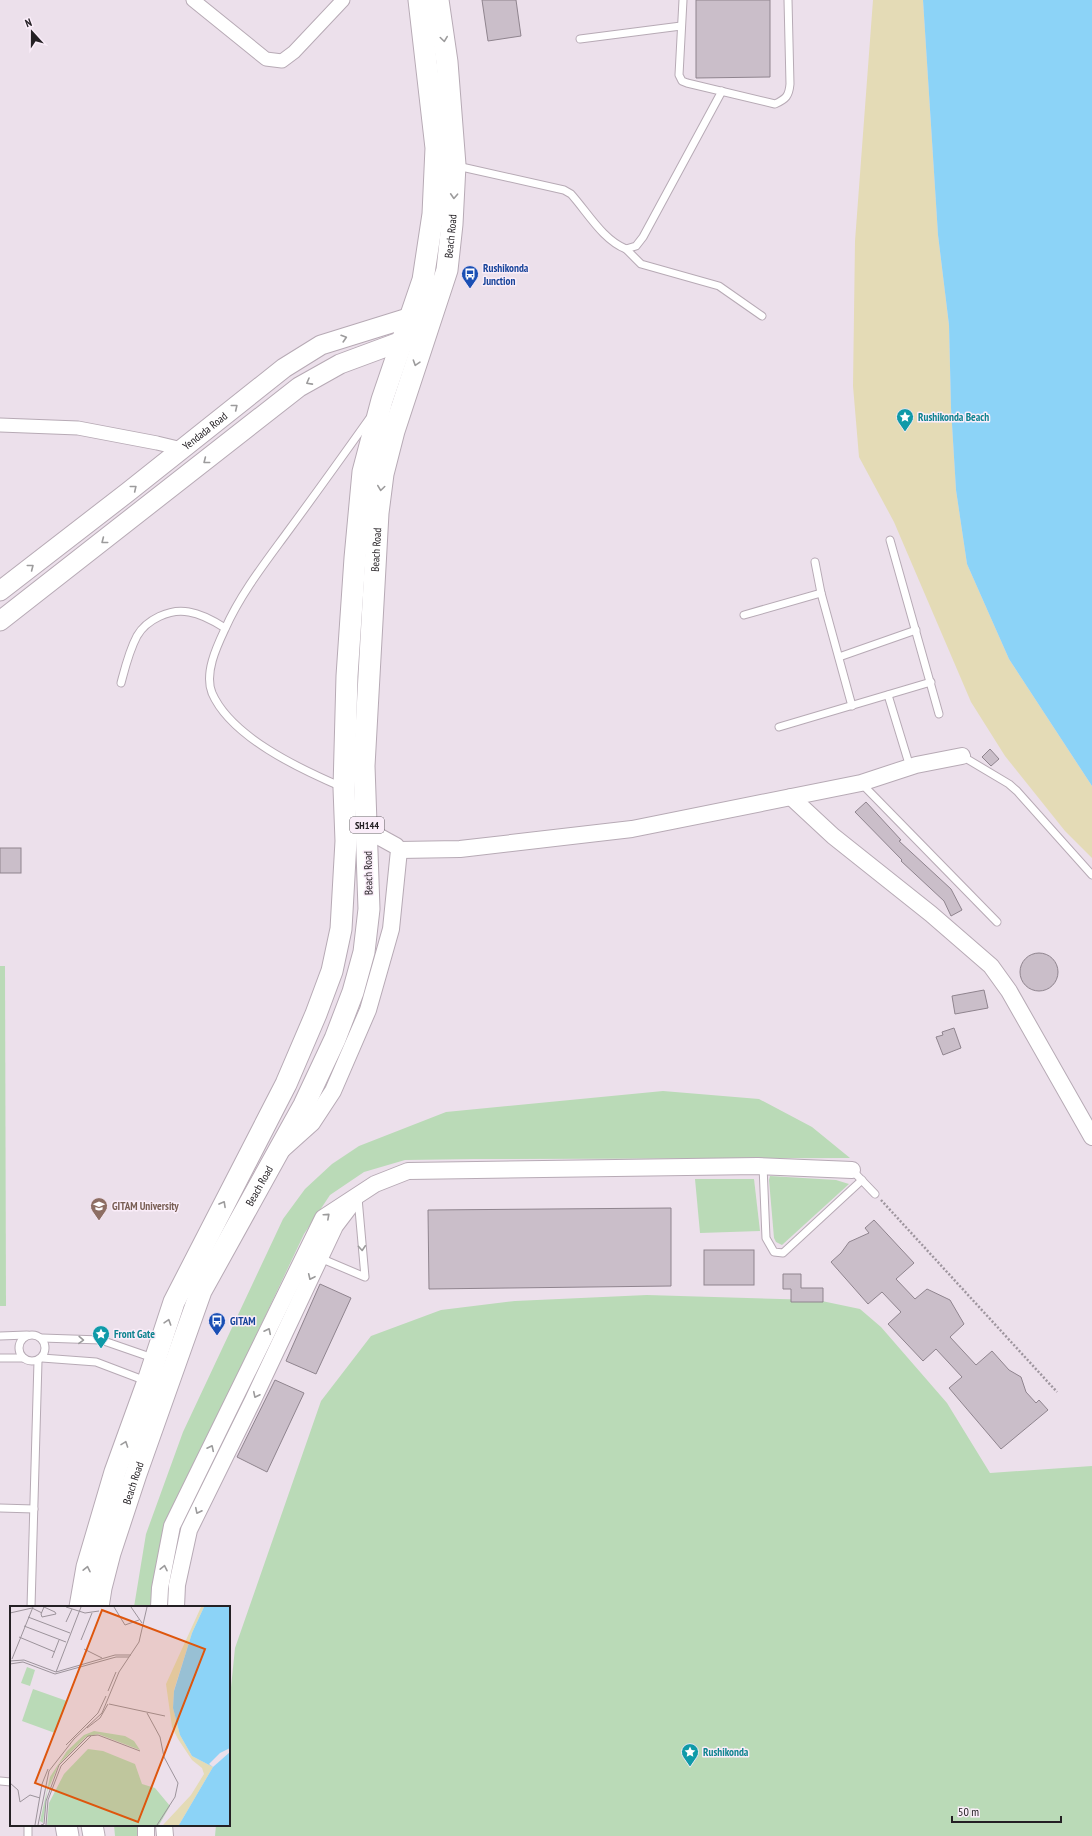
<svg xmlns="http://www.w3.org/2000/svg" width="1092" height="1836" font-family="'PT Sans Narrow',sans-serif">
  <rect width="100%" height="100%" fill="#ece0eb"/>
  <g fill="#badab7">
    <path d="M 0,966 L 5,966 L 6,1306 L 0,1306 Z"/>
    <path d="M 663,1091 L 759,1099 L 812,1127 L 850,1158 L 474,1159 L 405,1160 L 364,1172 L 330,1195 L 304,1234 L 166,1526 L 154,1576 L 152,1607 L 134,1607 L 146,1534 L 183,1432 L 283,1219 L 305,1189 L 332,1164 L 359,1146 L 446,1112 Z"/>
    <path d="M 770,1176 L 836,1180 L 849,1184 L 782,1245 L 776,1242 L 774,1238 L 769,1180 Z"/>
    <path d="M 695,1179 L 754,1179 L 760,1231 L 700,1233 Z"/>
    <path d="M 647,1295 L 817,1300 L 860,1309 L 881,1327 L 947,1403 L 990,1473 L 1092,1466 L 1092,1836 L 215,1836 L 216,1825 L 229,1825 L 229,1707 L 235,1648 L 321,1401 L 371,1336 L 441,1310 L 515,1301 Z"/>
    <path d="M 114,1825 L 141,1825 L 141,1836 L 115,1836 Z"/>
  </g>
  <path fill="#e4dbb6" d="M 873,0 L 923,0 L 938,235 L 949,325 L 951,408 L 956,490 L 967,564 L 1009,659 L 1092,786 L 1092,858 L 1065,831 L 1005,756 L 971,702 L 894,522 L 859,457 L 853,386 L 855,241 Z"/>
  <path fill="#8cd3f7" d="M 923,0 L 1092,0 L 1092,786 L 1009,659 L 967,564 L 956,490 L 951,408 L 949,325 L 938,235 Z"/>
  <g fill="#cabec9" stroke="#8f848e">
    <path d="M 482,0 L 516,0 L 521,36 L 488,41 Z"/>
    <path d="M 696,0 L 770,0 L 770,77 L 696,78 Z"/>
    <path d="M 990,749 L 999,759 L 991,766 L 982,757 Z"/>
    <path d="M 866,802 L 901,840 L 899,841 L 951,889 L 962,910 L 951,916 L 944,901 L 901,861 L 902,860 L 855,812 Z"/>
    <rect x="0" y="848" width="21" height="25"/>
    <circle cx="1039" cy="972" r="19"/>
    <path d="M 984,990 L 988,1008 L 955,1014 L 952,996 Z"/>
    <path d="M 954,1028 L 961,1048 L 943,1055 L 936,1037 L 943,1035 L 942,1032 Z"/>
    <path d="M 671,1208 L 671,1286 L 429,1289 L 428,1210 Z"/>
    <path d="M 874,1220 L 914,1263 L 896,1279 L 915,1299 L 927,1289 L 950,1300 L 964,1324 L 950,1337 L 976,1365 L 992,1351 L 1009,1370 L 1021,1377 L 1026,1392 L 1036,1403 L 1039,1400 L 1048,1410 L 1001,1449 L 949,1388 L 962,1377 L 936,1349 L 923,1361 L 888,1324 L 901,1312 L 882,1292 L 868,1304 L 831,1262 L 841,1253 L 849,1242 L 869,1233 L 865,1228 Z"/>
    <rect x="704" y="1250" width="50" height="35"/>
    <path d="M 783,1274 L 801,1274 L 801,1288 L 823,1288 L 823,1302 L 791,1302 L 791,1289 L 783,1289 Z"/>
    <path d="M 320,1284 L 351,1298 L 316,1374 L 286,1361 Z"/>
    <path d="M 275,1380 L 304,1393 L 267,1472 L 237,1457 Z"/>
  </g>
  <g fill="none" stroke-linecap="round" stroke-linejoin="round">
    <g stroke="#b7aab5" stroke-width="9">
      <g id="service">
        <path d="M 683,0 L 679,75 L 682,81 L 687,83 L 775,104 C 786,99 789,96 790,84 L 788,0"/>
        <path d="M 580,39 L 681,26"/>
        <path d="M 457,166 L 564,190 L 571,194 C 588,213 603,240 626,249 L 636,246 L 643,237 L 722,91"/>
        <path d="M 626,249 L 641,264 L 719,286 L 762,316"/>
        <path d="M 890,540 L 939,714"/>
        <path d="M 815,562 L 821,593 L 852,706"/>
        <path d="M 744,615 L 821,593"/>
        <path d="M 839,657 L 916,630"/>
        <path d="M 121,683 C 125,668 129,651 137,636 C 146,620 170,608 189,612 C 202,614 214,621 225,628"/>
        <path d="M 888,695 L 910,767"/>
        <path d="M 779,727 L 931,682"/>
        <path d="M 962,756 L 1009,784 L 1017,791 L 1092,875"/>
        <path d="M 861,783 L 997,922"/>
        <path d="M 342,787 C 300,769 231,737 212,693 C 204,673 217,646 225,629 C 240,595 264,564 286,534 C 314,496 342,457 369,419"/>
        <path d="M 763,1166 L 766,1238 L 774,1252 L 783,1253 L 862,1180"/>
        <path d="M 852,1170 L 875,1194"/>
        <path d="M 320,1258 L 365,1277 L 358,1198"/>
        <circle cx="32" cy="1348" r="13"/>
        <path d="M 0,1336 L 27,1335"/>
        <path d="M 42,1338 L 101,1340 L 153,1358"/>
        <path d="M 0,1358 L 23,1358"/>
        <path d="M 42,1358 L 96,1362 L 146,1381"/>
        <path d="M 0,1508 L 34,1509"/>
        <path d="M 31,1607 L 38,1361"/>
        <path d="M 0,1781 L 11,1782"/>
        <path d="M 28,1825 L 28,1836"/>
      </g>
    </g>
    <g stroke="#b7aab5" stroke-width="15">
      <g id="minor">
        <path d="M 193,0 L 266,59 L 282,61 L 294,52 L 343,0"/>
        <path d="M 0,425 L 78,428 L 157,443 L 182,449"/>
      </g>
    </g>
    <g stroke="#b7aab5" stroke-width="18">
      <g id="tertiary">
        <path d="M 791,797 L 833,836 L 931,914 L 991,966 L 1009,991 L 1092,1137"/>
        <path d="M 399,850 L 460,849 L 632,829 L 861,783 L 916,765 L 962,756"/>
        <path d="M 283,1149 L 312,1123 L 333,1091 L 368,1010 L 391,929 L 399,850 L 396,846 L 367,830"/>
        <path d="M 159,1607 L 160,1588 L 172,1526 L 323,1218 L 375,1184 L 408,1171 L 758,1166 L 852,1170"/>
        <path d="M 176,1607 L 177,1585 L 189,1530 L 253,1400 L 335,1226 L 354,1201"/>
        <path d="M 164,1825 L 165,1836"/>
        <path d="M 146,1836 L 146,1825"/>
      </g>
    </g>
    <g stroke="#b7aab5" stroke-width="21">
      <g id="secondary">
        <path id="s1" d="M 0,591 L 128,492 L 284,368 L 321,345 L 411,317 L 422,317"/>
        <path d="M 0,621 L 299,387 L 340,364 L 402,341 L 414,341"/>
      </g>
    </g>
    <g stroke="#b7aab5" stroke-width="23">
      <g id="primary">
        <path d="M 80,1607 L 87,1567 L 115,1472 L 148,1381 L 174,1302 L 286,1084 L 316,1014 L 332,971 L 341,929 L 346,841 L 344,788 L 347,676 L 355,558 L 363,472 L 382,400 L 423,280 L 433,214 L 436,148 L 419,0"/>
        <path id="s2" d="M 98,1607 L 101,1588 L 110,1553 L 136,1474 L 201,1291 L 304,1105 L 335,1039 L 353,992 L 364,952 L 369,909 L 364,766 L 378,513 L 383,474 L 394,431 L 447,270 L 452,224 L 455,165 L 447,62 L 438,0"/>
        <path d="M 66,1825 L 68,1836"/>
        <path d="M 92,1825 L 94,1836"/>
      </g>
    </g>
    <path stroke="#9e959e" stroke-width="2.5" stroke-dasharray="2 2" stroke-linecap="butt" d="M 881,1200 L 1057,1392"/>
    <use href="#service" stroke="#fff" stroke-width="7"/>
    <use href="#minor" stroke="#fff" stroke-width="13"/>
    <use href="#tertiary" stroke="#fff" stroke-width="16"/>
    <use href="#secondary" stroke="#fff" stroke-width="19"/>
    <use href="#primary" stroke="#fff" stroke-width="21"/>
  </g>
  <defs><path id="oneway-chevron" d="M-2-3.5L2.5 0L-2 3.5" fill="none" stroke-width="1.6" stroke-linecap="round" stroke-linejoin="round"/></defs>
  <g stroke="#9c9b9c">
    <use href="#oneway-chevron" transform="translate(444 39) rotate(82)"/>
    <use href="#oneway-chevron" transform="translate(454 196) rotate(93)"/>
    <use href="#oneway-chevron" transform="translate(344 338) rotate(-17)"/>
    <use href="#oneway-chevron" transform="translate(416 363) rotate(108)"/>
    <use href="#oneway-chevron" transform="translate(309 382) rotate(151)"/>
    <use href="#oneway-chevron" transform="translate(235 407) rotate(-39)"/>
    <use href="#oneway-chevron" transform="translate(206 461) rotate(142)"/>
    <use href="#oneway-chevron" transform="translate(134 488) rotate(-39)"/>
    <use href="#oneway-chevron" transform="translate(381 488) rotate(98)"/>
    <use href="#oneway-chevron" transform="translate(104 541) rotate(142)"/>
    <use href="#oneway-chevron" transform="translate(31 567) rotate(-38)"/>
    <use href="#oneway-chevron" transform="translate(223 1204) rotate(-61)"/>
    <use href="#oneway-chevron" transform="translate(327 1216) rotate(-42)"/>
    <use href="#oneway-chevron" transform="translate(362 1248) rotate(86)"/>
    <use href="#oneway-chevron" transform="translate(311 1277) rotate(115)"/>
    <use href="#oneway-chevron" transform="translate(168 1322) rotate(-72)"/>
    <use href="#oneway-chevron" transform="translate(268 1331) rotate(-64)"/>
    <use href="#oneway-chevron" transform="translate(81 1340) rotate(2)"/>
    <use href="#oneway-chevron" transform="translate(256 1395) rotate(116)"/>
    <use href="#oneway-chevron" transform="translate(125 1444) rotate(-70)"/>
    <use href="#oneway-chevron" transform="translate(211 1448) rotate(-64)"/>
    <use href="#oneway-chevron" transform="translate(198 1511) rotate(116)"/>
    <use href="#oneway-chevron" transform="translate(164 1568) rotate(-78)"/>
    <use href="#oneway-chevron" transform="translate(87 1569) rotate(-78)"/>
  </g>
  <defs>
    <g id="bus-pin" transform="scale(0.9)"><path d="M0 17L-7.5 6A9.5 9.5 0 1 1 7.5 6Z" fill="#1a4fb4" stroke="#faedf9"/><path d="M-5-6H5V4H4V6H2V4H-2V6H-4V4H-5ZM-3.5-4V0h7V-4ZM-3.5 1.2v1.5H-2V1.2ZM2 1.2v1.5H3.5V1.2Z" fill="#fff"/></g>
    <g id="sight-pin" transform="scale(0.9)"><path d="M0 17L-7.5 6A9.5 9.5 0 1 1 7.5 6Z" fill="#0f9aa8" stroke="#faedf9"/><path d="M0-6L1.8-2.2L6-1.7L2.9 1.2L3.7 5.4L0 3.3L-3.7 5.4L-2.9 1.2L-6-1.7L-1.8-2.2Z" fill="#fff"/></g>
    <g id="university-pin" transform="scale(0.9)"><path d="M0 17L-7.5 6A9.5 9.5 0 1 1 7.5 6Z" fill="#8d6e63" stroke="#faedf9"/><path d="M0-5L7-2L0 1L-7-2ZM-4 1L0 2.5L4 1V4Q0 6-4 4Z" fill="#fff"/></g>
  </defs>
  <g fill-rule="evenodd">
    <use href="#bus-pin" x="470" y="274"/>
    <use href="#sight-pin" x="905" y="417"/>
    <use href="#university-pin" x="99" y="1206"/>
    <use href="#bus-pin" x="217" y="1321"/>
    <use href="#sight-pin" x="101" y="1334"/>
    <use href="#sight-pin" x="690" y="1752"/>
  </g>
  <g text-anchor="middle" stroke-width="3" stroke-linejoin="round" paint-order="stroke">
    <rect fill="#faedf9" stroke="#645e64" stroke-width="1" x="350" y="817" width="34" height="16" rx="3"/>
    <g font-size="10" font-weight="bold" fill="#242024">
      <text x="367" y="829">SH144</text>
    </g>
    <g font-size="11" fill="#242024" stroke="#faedf9">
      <text dy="4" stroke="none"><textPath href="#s2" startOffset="1437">Beach Road</textPath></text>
      <text dy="4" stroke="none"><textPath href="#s1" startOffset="260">Yendada Road</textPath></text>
      <text dy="4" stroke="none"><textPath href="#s2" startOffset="1113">Beach Road</textPath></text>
      <text transform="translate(368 873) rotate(-91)" y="4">Beach Road</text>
      <text dy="4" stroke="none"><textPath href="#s2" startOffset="453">Beach Road</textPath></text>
      <text dy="4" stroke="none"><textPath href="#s2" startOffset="129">Beach Road</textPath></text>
    </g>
    <g font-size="11" font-weight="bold" fill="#164399" stroke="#faedf9" text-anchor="start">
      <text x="483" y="272">Rushikonda<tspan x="483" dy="13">Junction</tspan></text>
      <text x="230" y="1325">GITAM</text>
    </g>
    <g font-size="11" font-weight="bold" fill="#0d838f" stroke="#faedf9" text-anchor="start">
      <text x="918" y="421">Rushikonda Beach</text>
      <text x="114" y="1338">Front Gate</text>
      <text x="703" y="1756">Rushikonda</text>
    </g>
    <g font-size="11" font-weight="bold" fill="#785e54" stroke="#faedf9" text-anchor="start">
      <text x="112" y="1210">GITAM University</text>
    </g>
  </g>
  <g transform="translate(10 1606)">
    <rect width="220" height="220" fill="#ece0eb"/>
    <path d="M 17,61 L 25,64 L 20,80 L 11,77 ZM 23,83 L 57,95 L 45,127 L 12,115 ZM 84,125 L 115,130 L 124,135 L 130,144 L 88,128 L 76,131 L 49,158 L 37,186 L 33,217 L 30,215 L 40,171 L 57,145 L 74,129 ZM 78,143 L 93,145 L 125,158 L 132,178 L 145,182 L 160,200 L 149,219 L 37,219 L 39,197 L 54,168 Z" fill="#badab7"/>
    <path d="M 191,1 L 194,1 L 182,27 L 164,84 L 163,102 L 170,129 L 182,150 L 203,161 L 169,219 L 153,219 L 181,189 L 194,168 L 192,162 L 182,154 L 168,133 L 162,121 L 156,78 Z" fill="#e4dbb6"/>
    <path d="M 194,1 L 220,1 L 220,219 L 169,219 L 203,161 L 182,150 L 170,129 L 163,102 L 164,85 L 182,27 Z" fill="#8cd3f7"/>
    <path d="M 220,142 L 220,146 L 203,161 L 199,158 L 210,147 Z" fill="#ece0eb"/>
    <path fill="none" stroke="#9c939b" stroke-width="1" d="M 33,1 L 34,1 L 45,6 L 46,8 L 32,11 L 31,8 L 34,1M 56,1 L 75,7 L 89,5M 104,1 L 115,19 L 129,14M 121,1 L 132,17M 0,7 L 22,2 L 32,7M 18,11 L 60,27M 56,16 L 62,3M 14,20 L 56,36M 9,31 L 45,46M 71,34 L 82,7M 74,43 L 92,52M 42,52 L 49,34M 2,53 L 23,1M 0,55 L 14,54 L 46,66 L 105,49 L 121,49M 0,58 L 13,56 L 45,68 L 106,51 L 119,51M 46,66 L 71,1M 98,85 L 106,66M 99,98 L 155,110M 137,107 L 150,131 L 154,151 L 168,177 L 165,191 L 147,219M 77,122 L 90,112 L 98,98M 56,139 L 88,107 L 96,90M 0,177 L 8,184 L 10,196 L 20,189 L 30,192M 25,219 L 32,178 L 38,163M 28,219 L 39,165 L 64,133 L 92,107 L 109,66 L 129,36 L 137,1M 31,219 L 34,218 L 36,195 L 49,159 L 78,130 L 88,129 L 130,145M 36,219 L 38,194 L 51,160 L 81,130"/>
    <path fill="#de560d" fill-opacity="0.15" stroke="#de560d" stroke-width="2" d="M 92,4 L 195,43 L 128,216 L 25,177 Z"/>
    <rect width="220" height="220" fill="none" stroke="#242024" stroke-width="2"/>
  </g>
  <g transform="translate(32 32) rotate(339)" stroke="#faedf9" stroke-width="3" paint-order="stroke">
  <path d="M0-3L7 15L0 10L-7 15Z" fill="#242024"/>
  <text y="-6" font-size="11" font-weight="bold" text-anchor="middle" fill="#242024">N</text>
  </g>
  <path d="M952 1816v6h109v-6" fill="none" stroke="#242024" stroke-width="2"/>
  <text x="958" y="1816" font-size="12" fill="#242024" stroke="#faedf9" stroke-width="3" paint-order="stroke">50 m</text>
</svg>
